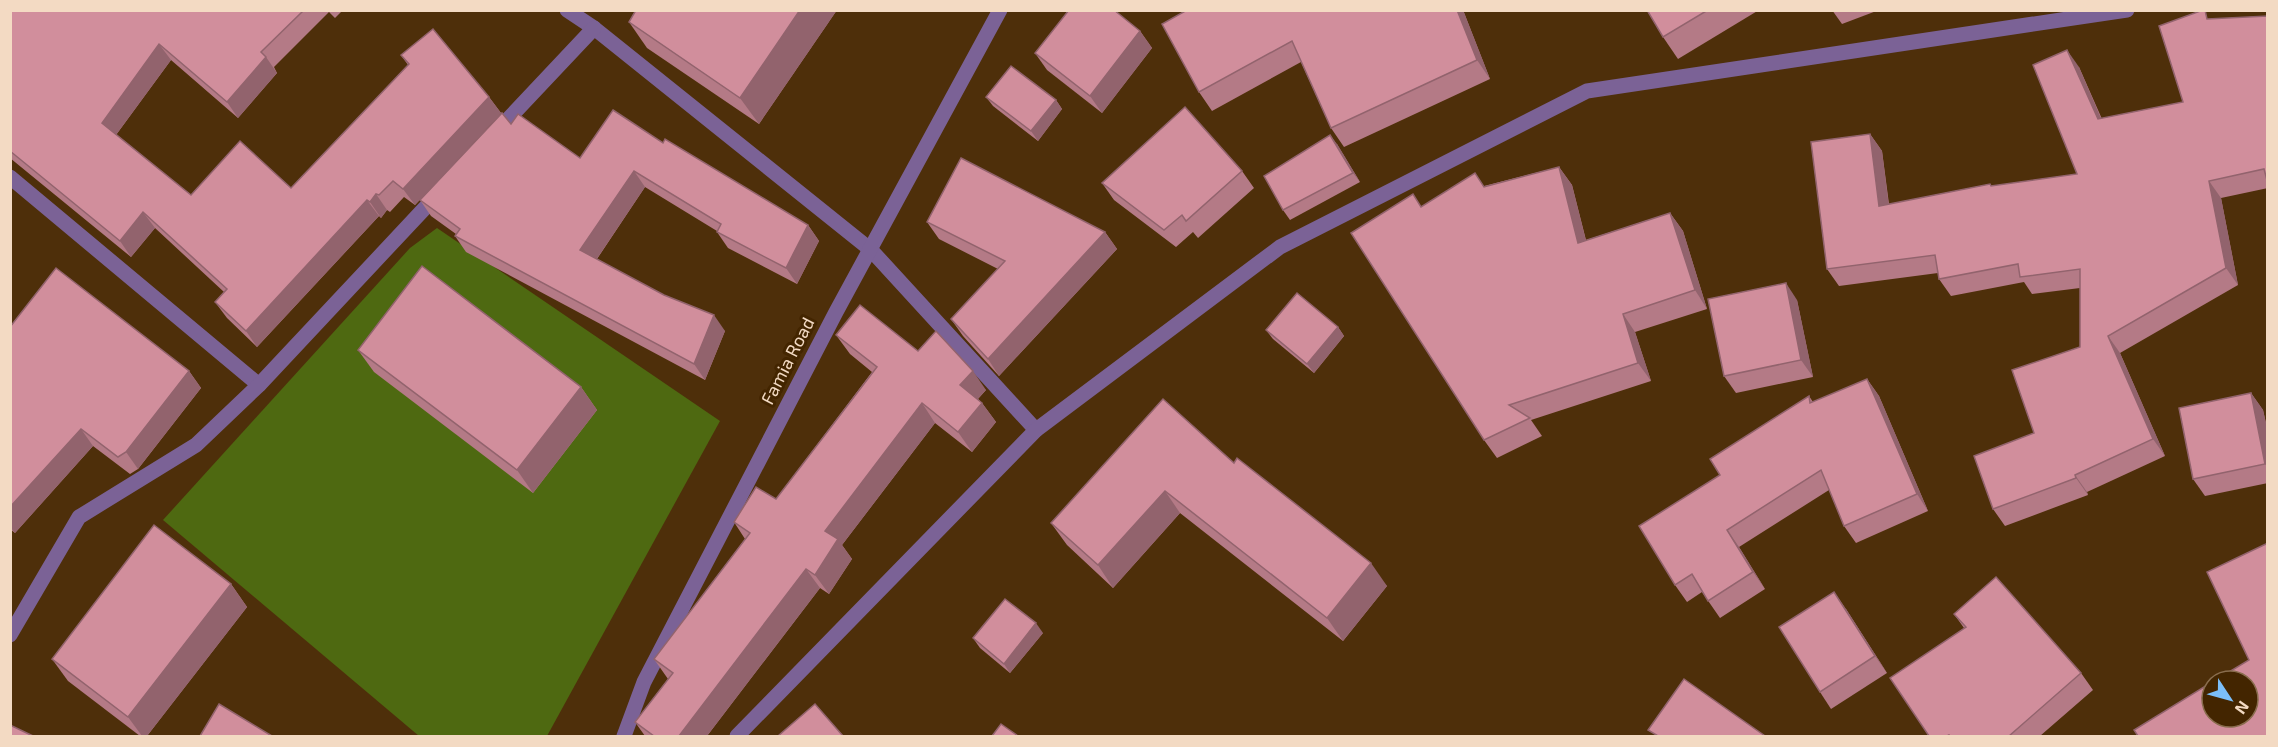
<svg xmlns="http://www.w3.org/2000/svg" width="2278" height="747" font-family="'Exo 2',sans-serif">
  <rect width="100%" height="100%" fill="#4e2f0a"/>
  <path fill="#4e6911" d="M 437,228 L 720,421 L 547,736 L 419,736 L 163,520 L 410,248 Z"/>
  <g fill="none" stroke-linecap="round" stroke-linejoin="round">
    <g stroke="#7b6296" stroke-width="15">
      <path d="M 567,10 L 594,28 L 871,250 L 1036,430"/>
      <path d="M 495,133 L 594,28"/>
      <path d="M 10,177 L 259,385"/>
      <path d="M 10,635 L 79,517 L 196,445 L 259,385 L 438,194"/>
      <path d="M 624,736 L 644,682 L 836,312 L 1000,10"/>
      <path d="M 737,736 L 1036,430 L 1280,247 L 1587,91 L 2127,10"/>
    </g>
  </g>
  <g fill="#b47a86">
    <path d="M 10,10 L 343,10 L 335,18 L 329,12 L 274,67 L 277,73 L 238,118 L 171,60 L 116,135 L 191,195 L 291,188 L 408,65 L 401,55 L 489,97 L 501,113 L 415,205 L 404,197 L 390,212 L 387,210 L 381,218 L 379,216 L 257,347 L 227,318 L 215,302 L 224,292 L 155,228 L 131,257 L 10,158 Z"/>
    <path d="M 636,10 L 837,10 L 759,124 L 647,48 L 629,22 Z"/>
    <path d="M 1187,10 L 1463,10 L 1490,79 L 1344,147 L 1331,128 L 1301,62 L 1212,111 L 1199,92 Z"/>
    <path d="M 1647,10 L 1759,10 L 1678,59 L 1663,37 Z"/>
    <path d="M 1832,10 L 1879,10 L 1842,24 Z"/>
    <path d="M 2268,16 L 2268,188 L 2221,198 L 2238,285 L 2120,353 L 2165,456 L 2087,492 L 2088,495 L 2005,526 L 1993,509 L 2080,347 L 2080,288 L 2032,294 L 2024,282 L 1951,296 L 1939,279 L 1938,273 L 1839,286 L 1827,269 L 1870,134 L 1882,151 L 1889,204 L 1992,186 L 2077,174 L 2079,67 L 2102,119 L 2183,102 L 2211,19 Z"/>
    <path d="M 1140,31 L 1152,48 L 1102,113 L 1047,70 L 1035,53 Z"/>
    <path d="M 986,97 L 1056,100 L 1062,109 L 1038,141 L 993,106 Z"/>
    <path d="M 511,124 L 580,158 L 663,143 L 808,225 L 819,241 L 797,284 L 728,248 L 717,232 L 717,231 L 645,187 L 597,259 L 725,331 L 705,380 L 466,252 L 455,236 L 456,234 L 431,216 L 420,200 Z"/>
    <path d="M 1337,144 L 1360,182 L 1290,220 L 1283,210 Z"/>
    <path d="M 1559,167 L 1572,185 L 1586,240 L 1670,213 L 1683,231 L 1707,309 L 1635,332 L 1651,381 L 1531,420 L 1542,436 L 1497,458 L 1484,440 L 1422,206 L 1484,186 Z"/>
    <path d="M 1242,171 L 1254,188 L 1198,238 L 1193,232 L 1176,247 L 1114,200 L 1102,183 Z"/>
    <path d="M 927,222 L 1105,232 L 1117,249 L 999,376 L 963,336 L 951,319 L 998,269 L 939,239 Z"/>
    <path d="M 1797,300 L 1813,377 L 1736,393 L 1724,376 Z"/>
    <path d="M 10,327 L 189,371 L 201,388 L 138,469 L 130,474 L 93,446 L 15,533 L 10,529 Z"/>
    <path d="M 1338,327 L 1344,336 L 1314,373 L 1273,339 L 1266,330 Z"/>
    <path d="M 836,335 L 918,351 L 986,390 L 978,399 L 982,403 L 996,422 L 972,452 L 935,423 L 842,545 L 852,559 L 829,594 L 820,588 L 707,736 L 645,736 L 635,722 L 668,679 L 654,659 L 745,539 L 734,522 L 776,499 L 872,372 L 850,354 Z"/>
    <path d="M 358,350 L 581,387 L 597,410 L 533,493 L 374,372 Z"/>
    <path d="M 1867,379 L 1879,396 L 1928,511 L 1856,543 L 1844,526 L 1829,490 L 1739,547 L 1765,589 L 1720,618 L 1702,592 L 1687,602 L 1675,585 L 1720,475 L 1809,396 L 1813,402 Z"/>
    <path d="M 2251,393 L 2263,410 L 2268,432 L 2268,483 L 2205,496 L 2193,479 Z"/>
    <path d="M 1234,463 L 1387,586 L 1343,641 L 1180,513 L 1113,588 L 1067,545 L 1051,523 Z"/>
    <path d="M 231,584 L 247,607 L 147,736 L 140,736 L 68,681 L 52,659 Z"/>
    <path d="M 1846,609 L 1887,673 L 1831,709 L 1820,692 Z"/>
    <path d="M 1954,614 L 2081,673 L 2093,690 L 2040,736 L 1929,736 L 1964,628 Z"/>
    <path d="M 1043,633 L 1010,673 L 980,648 L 973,638 Z"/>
  </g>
  <g fill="#92636d">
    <path d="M 800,10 L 837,10 L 759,124 L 740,98 Z"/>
    <path d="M 1457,10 L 1463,10 L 1490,79 L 1477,60 Z"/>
    <path d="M 1140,31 L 1152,48 L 1102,113 L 1090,96 Z"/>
    <path d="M 159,44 L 171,60 L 113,139 L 102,123 Z"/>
    <path d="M 2067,50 L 2079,67 L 2109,137 L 2098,119 Z"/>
    <path d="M 266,57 L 277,73 L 238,118 L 227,102 Z"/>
    <path d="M 489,97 L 501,113 L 415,205 L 403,189 Z"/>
    <path d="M 1056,100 L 1062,109 L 1038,141 L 1031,131 Z"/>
    <path d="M 1870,134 L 1882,151 L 1891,223 L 1879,206 Z"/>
    <path d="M 1330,135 L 1337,144 L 1360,182 L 1353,173 Z"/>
    <path d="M 1559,167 L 1572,185 L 1591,261 L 1578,243 Z"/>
    <path d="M 634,171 L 645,187 L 592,266 L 580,250 Z"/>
    <path d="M 2209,181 L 2221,198 L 2238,285 L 2226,268 Z"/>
    <path d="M 376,194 L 387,210 L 381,218 L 370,202 Z"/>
    <path d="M 367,200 L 379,216 L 257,347 L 246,331 Z"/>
    <path d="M 143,212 L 155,228 L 131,257 L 120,241 Z"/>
    <path d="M 1670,213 L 1683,231 L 1707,309 L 1695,290 Z"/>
    <path d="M 808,225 L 819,241 L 797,284 L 786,268 Z"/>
    <path d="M 1105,232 L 1117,249 L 999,376 L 988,359 Z"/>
    <path d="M 1786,283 L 1797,300 L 1813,377 L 1801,360 Z"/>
    <path d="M 1623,314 L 1635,332 L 1651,381 L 1638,363 Z"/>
    <path d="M 714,315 L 725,331 L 705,380 L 694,364 Z"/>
    <path d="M 1338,327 L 1344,336 L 1314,373 L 1307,364 Z"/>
    <path d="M 2108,336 L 2120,353 L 2165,456 L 2153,439 Z"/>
    <path d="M 189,371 L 201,388 L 138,469 L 126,452 Z"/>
    <path d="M 973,371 L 986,390 L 973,404 L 960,385 Z"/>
    <path d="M 1867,379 L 1879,396 L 1928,511 L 1917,494 Z"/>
    <path d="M 581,387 L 597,410 L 533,493 L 517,470 Z"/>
    <path d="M 2251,393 L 2263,410 L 2268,432 L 2268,467 L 2265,464 Z"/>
    <path d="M 922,403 L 935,423 L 842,545 L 852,559 L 829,594 L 815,575 L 825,531 Z"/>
    <path d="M 982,403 L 996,422 L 972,452 L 958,432 Z"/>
    <path d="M 81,429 L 93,446 L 15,533 L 10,527 L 10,507 Z"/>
    <path d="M 2075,475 L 2087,492 L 2088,495 L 2076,478 Z"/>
    <path d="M 1165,491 L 1180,513 L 1113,588 L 1098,565 Z"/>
    <path d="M 1727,530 L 1739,547 L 1765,589 L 1753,572 Z"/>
    <path d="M 1371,563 L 1387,586 L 1343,641 L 1327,618 Z"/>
    <path d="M 806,569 L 820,588 L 707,736 L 679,736 Z"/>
    <path d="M 231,584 L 247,607 L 147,736 L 142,736 L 128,717 Z"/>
    <path d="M 1834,592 L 1846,609 L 1887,673 L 1875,656 Z"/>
    <path d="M 1036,623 L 1043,633 L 1010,673 L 1004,664 Z"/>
  </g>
  <g fill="#d18e9c" stroke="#92636d" stroke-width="1.5">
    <path d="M 10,10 L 304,10 L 261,52 L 266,57 L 227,102 L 159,44 L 102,123 L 191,195 L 240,141 L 291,188 L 409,64 L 401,55 L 433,29 L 489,97 L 403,189 L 393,181 L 379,195 L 376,194 L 370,202 L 367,200 L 246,331 L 215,302 L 227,289 L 143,212 L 120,241 L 10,151 Z"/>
    <path d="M 636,10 L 800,10 L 740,98 L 629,22 Z"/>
    <path d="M 1069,10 L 1114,10 L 1140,31 L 1090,96 L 1035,53 Z"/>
    <path d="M 1187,10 L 1457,10 L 1477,60 L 1331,128 L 1292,41 L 1199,92 L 1162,24 Z"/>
    <path d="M 1647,10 L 1708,10 L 1663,37 Z"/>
    <path d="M 2203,10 L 2205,10 L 2207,19 L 2268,16 L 2268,184 L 2264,169 L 2209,181 L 2226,268 L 2108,336 L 2153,439 L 2075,475 L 2076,478 L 1993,509 L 1974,456 L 2034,433 L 2012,370 L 2080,347 L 2080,269 L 2020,277 L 2018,264 L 1939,279 L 1935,255 L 1827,269 L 1811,142 L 1870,134 L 1879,206 L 1990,184 L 1991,186 L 2077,174 L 2033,65 L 2067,50 L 2098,119 L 2183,102 L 2159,26 Z"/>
    <path d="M 1011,66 L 1056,100 L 1031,131 L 986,97 Z"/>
    <path d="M 1185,107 L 1242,171 L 1186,221 L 1182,215 L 1164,230 L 1102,183 Z"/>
    <path d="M 613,110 L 663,143 L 665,139 L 808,225 L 786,268 L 717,232 L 721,224 L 634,171 L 580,250 L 664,295 L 714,315 L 694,364 L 455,236 L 460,229 L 420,200 L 502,113 L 511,124 L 518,114 L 580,158 Z"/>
    <path d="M 1330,135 L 1353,173 L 1283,210 L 1264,176 Z"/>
    <path d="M 961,158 L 1105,232 L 988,359 L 951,319 L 1005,261 L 927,222 Z"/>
    <path d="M 1559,167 L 1578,243 L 1670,213 L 1695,290 L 1623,314 L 1638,363 L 1509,405 L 1530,418 L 1484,440 L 1351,233 L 1413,194 L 1421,207 L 1475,173 L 1484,187 Z"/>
    <path d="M 422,266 L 581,387 L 517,470 L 358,350 Z"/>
    <path d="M 56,268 L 189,371 L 126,452 L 118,457 L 81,429 L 10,507 L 10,327 Z"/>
    <path d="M 1786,283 L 1801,360 L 1724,376 L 1708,299 Z"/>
    <path d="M 1297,293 L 1338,327 L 1307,364 L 1266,330 Z"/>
    <path d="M 860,305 L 918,351 L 936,331 L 973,371 L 960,385 L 982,403 L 958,432 L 922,403 L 825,531 L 838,539 L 815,575 L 806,569 L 679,736 L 654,736 L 635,722 L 673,673 L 654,659 L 750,533 L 734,522 L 756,487 L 776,499 L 877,367 L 836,335 Z"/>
    <path d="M 1867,379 L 1917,494 L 1844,526 L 1821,470 L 1727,530 L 1753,572 L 1708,601 L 1692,574 L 1675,585 L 1639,526 L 1720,475 L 1710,459 L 1809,396 L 1810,403 Z"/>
    <path d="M 2251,393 L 2265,464 L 2193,479 L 2179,408 Z"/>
    <path d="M 1163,399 L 1234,463 L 1237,458 L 1371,563 L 1327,618 L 1165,491 L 1098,565 L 1051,523 Z"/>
    <path d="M 154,525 L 231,584 L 128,717 L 52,659 Z"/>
    <path d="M 2268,543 L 2268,736 L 2138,736 L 2134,730 L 2212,682 L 2212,717 L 2248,717 L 2248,681 L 2214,681 L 2249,660 L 2207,572 Z"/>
    <path d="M 1996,577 L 2081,673 L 2009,736 L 1950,736 L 1949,735 L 1947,736 L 1929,736 L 1890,678 L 1966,627 L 1954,614 Z"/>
    <path d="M 1834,592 L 1875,656 L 1820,692 L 1779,627 Z"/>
    <path d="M 1005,599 L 1036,623 L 1004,664 L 973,638 Z"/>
    <path d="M 1684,679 L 1765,736 L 1658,736 L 1648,730 Z"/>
    <path d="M 219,704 L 272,736 L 200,736 Z"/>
    <path d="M 815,704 L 843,736 L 778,736 Z"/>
    <path d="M 1001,724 L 1018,736 L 992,736 Z"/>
    <path d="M 10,725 L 33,736 L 10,736 Z"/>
  </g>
  <g text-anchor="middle" stroke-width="6" stroke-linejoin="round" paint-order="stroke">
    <g font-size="18" fill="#f3dac3" stroke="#432500">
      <text transform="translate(788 361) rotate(-63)" y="6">Famia Road</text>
    </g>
  </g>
  <rect width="2278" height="747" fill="none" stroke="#f3dac3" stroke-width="24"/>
  <g transform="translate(2230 699) rotate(126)"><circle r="28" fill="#432500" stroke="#896d4e" stroke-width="1.5"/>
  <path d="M0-4.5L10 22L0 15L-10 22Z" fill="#7bbef8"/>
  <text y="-9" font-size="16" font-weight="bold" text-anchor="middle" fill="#f3dac3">N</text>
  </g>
</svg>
